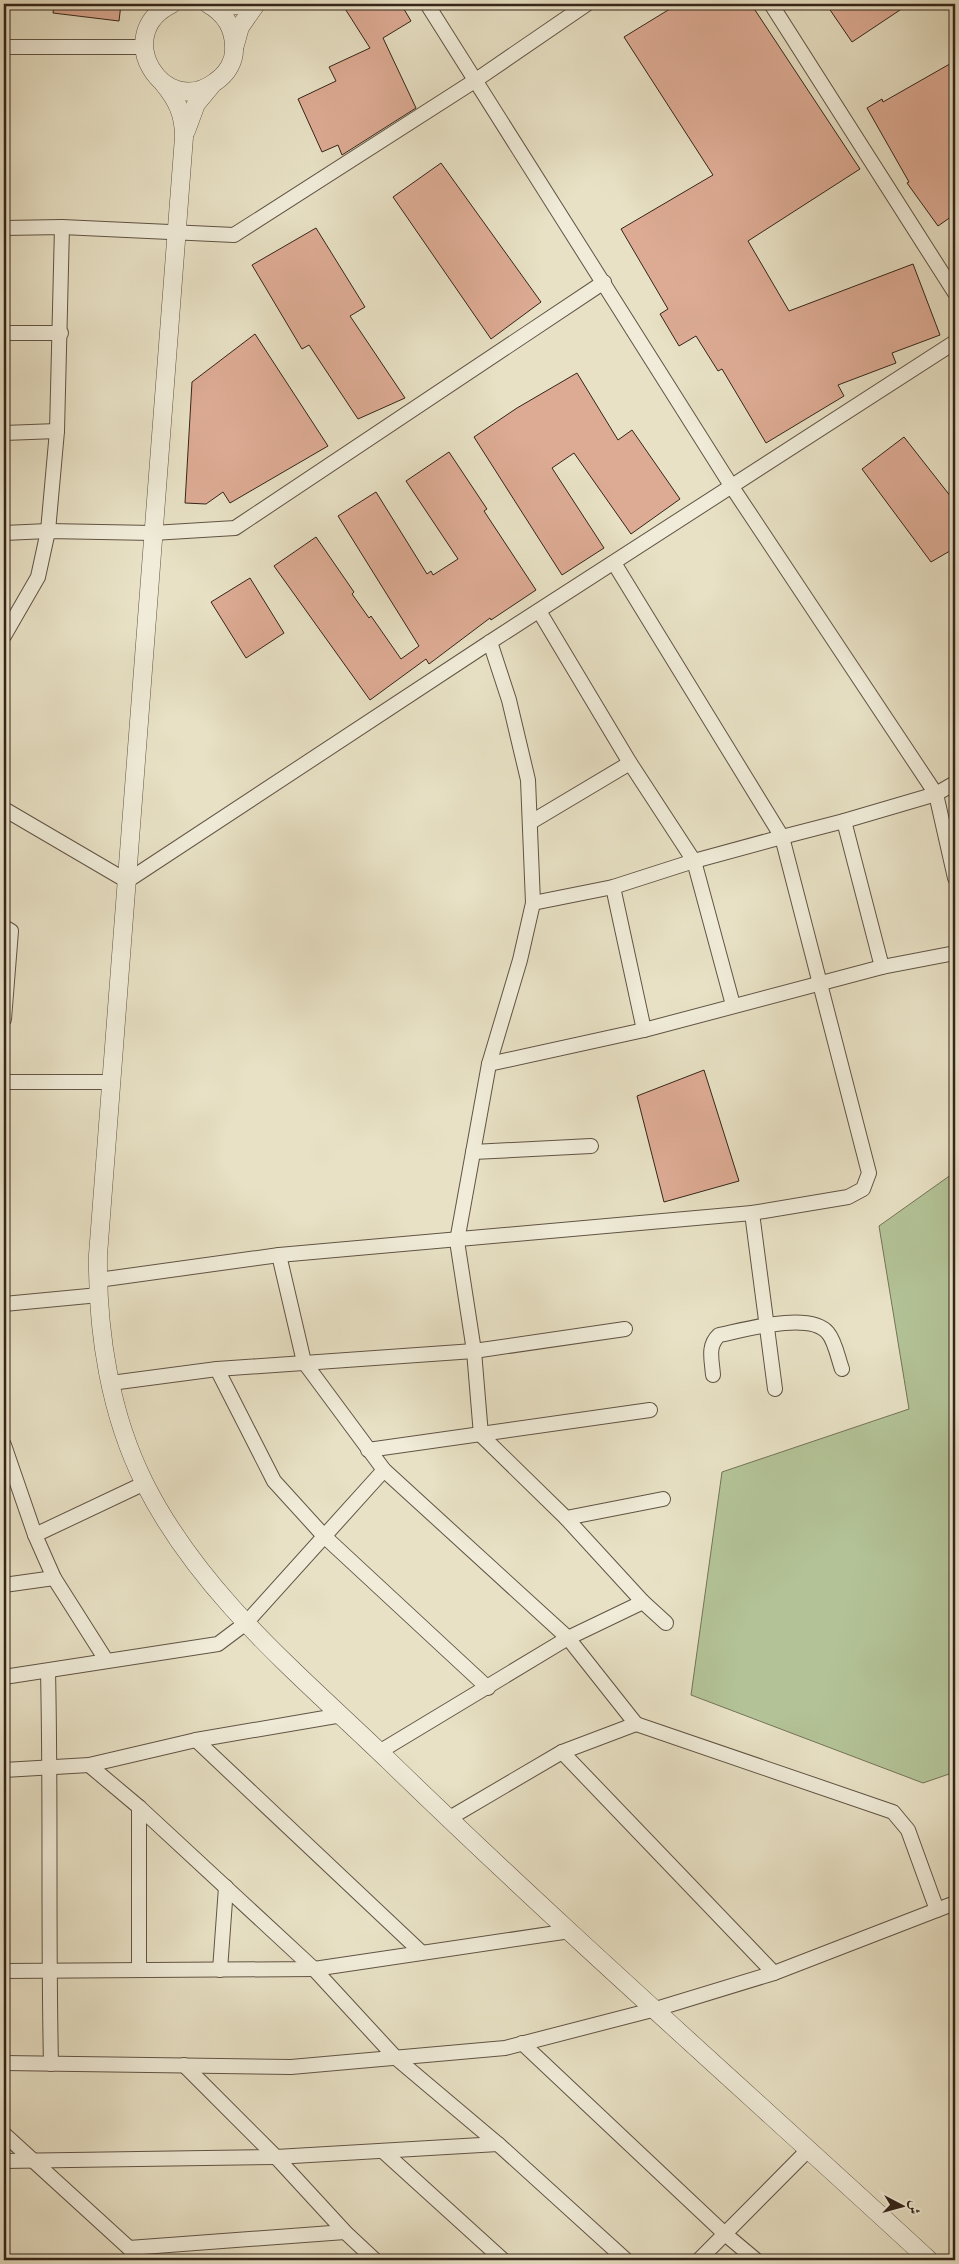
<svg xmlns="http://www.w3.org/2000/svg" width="959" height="2264" font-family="'Sorts Mill Goudy',Amiri,serif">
  <rect width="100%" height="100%" fill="#e8e1c5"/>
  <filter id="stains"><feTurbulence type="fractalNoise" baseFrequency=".004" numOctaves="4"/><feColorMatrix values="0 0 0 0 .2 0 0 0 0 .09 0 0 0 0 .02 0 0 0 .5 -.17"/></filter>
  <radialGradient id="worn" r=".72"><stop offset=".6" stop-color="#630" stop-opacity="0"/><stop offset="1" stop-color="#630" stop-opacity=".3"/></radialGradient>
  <path fill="#b3c397" stroke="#747458" d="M 955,1172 L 955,1772 L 923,1783 L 691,1695 L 722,1472 L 909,1409 L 879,1226 Z"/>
  <g fill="#ddab94" stroke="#34251a">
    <path d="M 54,4 L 121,4 L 119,21 L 53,13 Z"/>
    <path d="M 342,4 L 401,4 L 411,21 L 383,38 L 416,108 L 342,155 L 338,145 L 322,152 L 298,99 L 336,81 L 329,67 L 370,48 Z"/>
    <path d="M 678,4 L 751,4 L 860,169 L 748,241 L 789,311 L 913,264 L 940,335 L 892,353 L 896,363 L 838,385 L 844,396 L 766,443 L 722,369 L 718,371 L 696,336 L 679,346 L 660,314 L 668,309 L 621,229 L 713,175 L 624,37 Z"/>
    <path d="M 826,4 L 909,4 L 852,42 Z"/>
    <path d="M 955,61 L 955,214 L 938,226 L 907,183 L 909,182 L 867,108 L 882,99 L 883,102 Z"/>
    <path d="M 441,163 L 541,302 L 491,339 L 393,197 Z"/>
    <path d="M 316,228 L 365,307 L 350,316 L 405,398 L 358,419 L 309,345 L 302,349 L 252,265 Z"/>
    <path d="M 255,334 L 328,446 L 230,503 L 223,492 L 206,504 L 185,503 L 192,382 Z"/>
    <path d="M 577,373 L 618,440 L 632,430 L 680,499 L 631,534 L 574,453 L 552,468 L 604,548 L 562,575 L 474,437 L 517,408 Z"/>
    <path d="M 904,437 L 955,502 L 955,548 L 931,562 L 862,469 Z"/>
    <path d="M 449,452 L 487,509 L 484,511 L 536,590 L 491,620 L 490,618 L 429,664 L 426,659 L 370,700 L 274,566 L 316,537 L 354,592 L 352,594 L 369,618 L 371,616 L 401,659 L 419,646 L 338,516 L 376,492 L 427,574 L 431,571 L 433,575 L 458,559 L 406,481 Z"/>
    <path d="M 250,578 L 284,633 L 246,658 L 211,602 Z"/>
    <path d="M 704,1070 L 739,1181 L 664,1202 L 637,1096 Z"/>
  </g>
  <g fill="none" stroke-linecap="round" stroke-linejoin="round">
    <g stroke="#615445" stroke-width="16">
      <g id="minor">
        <path d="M 427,4 L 732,487 L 936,794 L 955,878"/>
        <path d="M 771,4 L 955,293"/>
        <path d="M 4,47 L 144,47"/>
        <path d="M 4,228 L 62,227 L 234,235 L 476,80 L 587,4"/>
        <path d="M 4,333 L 61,333"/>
        <path d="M 4,433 L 57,431"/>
        <path d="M 4,533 L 48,531 L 153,533 L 235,528 L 604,282"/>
        <path d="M 614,563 L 782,837 L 844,821 L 936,794 L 955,783"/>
        <path d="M 539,611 L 630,763"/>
        <path d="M 4,636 L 38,577 L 48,531 L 57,431 L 62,227"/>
        <path d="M 490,642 L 509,700 L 528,780 L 533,903 L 520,960 L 489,1064 L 457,1241 L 474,1351 L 481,1435 L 566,1518 L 643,1602 L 666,1623"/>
        <path d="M 4,809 L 127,881 L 490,642 L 955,342"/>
        <path d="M 844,821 L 882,967"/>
        <path d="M 531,822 L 630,763 L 694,861 L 733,1005"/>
        <path d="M 613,887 L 644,1030"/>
        <path d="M 4,927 L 11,931 L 4,1019"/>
        <path d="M 489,1064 L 644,1030 L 882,967 L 955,953"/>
        <path d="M 4,1082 L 111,1082"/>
        <path d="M 473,1152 L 591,1146"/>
        <path d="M 752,1213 L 775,1389"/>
        <path d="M 279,1255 L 304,1362 L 384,1470 L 568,1638 L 636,1724 L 562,1752 L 448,1819"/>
        <path d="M 98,1280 L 279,1255 L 752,1213 L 848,1197 L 863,1189 L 869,1173 L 782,837 L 694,861 L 613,887 L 533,903"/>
        <path d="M 4,1304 L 99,1295"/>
        <path d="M 217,1369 L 274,1481 L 324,1536 L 488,1688"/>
        <path d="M 713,1375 C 712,1360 707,1346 719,1335 C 744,1330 810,1311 828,1333 C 835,1341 838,1358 842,1369"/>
        <path d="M 111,1383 L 217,1369 L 474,1351 L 625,1329"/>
        <path d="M 4,1445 L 35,1535 L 54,1578 L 106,1660"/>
        <path d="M 368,1450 L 650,1410"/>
        <path d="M 566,1518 L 663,1499"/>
        <path d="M 35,1535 L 145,1483"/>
        <path d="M 4,1585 L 54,1578"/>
        <path d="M 48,1671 C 51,1802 48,1933 51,2064"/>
        <path d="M 4,1677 L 218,1644 L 246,1623 L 384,1470"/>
        <path d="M 636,1724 L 893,1812 L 908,1830 L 937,1910"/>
        <path d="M 196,1740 L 421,1952"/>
        <path d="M 379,1752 L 568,1638 L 643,1602"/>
        <path d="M 89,1765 L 139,1807 L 314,1969 L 396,2058 L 498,2144 L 626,2260"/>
        <path d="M 4,1770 L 89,1765 L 196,1740 L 342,1715"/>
        <path d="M 139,1970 L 139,1807"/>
        <path d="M 220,1970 L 226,1887"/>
        <path d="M 4,1971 L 314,1969 L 570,1931"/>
        <path d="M 774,1973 L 955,1903"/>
        <path d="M 522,2043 L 725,2234 L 756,2260"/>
        <path d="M 4,2063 L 291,2067 L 505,2048 L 656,2009 L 774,1973 L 562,1752"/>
        <path d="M 184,2065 L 276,2157 L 345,2232 L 375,2260"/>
        <path d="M 4,2134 L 129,2248 L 139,2260"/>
        <path d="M 384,2152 L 503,2260"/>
        <path d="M 4,2161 L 276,2157 L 498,2144"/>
        <path d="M 129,2248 L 345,2232"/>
        <path d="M 699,2260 L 809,2149"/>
      </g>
    </g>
    <g stroke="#615445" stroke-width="19">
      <g id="tertiary">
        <path d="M 172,4 C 110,34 164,120 215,82 C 227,74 235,61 234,47 C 234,27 224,13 208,4"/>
        <path d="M 210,4 L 227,6 L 247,4"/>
        <path d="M 235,45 L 240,27 L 256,4"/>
        <path d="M 163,83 C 177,100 184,114 184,137 L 98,1255 C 97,1332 110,1415 145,1484 C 201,1595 301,1676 389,1761 C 565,1932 749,2094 929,2260"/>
        <path d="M 186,131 L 196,104 L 211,86"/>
      </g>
    </g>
    <use href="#minor" stroke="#f0ecd9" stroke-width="14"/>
    <use href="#tertiary" stroke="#f0ecd9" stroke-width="18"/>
  </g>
  <rect width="959" height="2264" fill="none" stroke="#e8e1c5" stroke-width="20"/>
  <rect x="5" y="5" width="949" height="2254" fill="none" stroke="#34251a" stroke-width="2.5"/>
  <rect x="10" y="10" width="939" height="2244" fill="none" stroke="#34251a"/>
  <g transform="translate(902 2206) rotate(96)" stroke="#f0ecd9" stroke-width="4" paint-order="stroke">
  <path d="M0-4L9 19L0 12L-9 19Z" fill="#34251a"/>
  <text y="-8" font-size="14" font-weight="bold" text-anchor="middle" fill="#34251a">ش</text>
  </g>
  <rect width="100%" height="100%" filter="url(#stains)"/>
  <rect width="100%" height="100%" fill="url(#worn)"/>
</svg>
